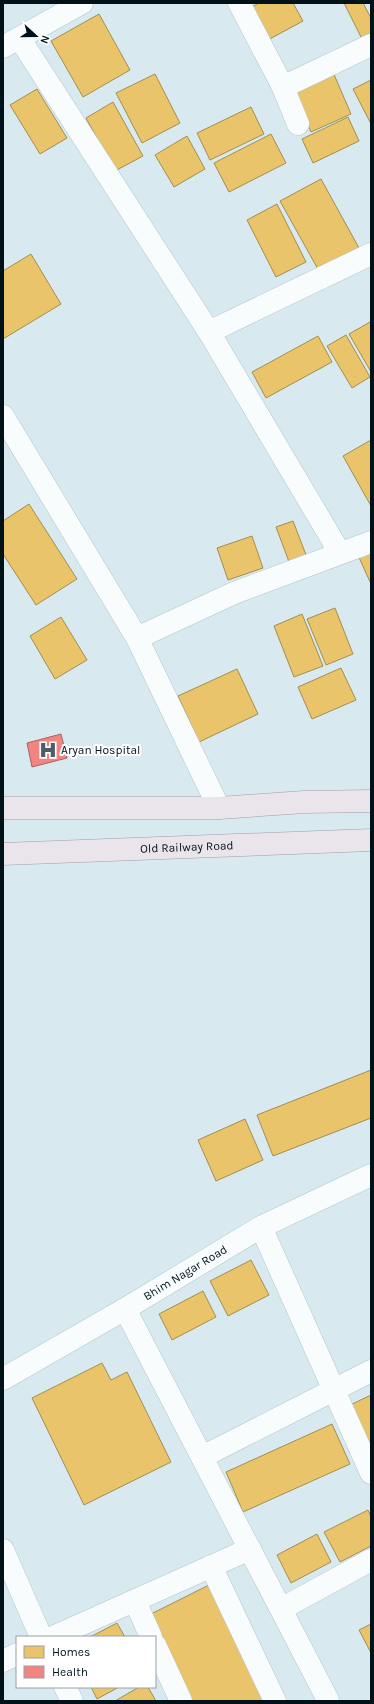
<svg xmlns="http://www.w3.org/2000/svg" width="374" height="1704" font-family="Karla,sans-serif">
  <rect width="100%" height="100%" fill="#d8e9ef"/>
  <g fill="#e9c46a" stroke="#a38e51">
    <path d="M 259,3 L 293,3 L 303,21 L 266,41 L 248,9 Z"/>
    <path d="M 344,3 L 363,3 L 371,18 L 371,36 L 363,41 Z"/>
    <path d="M 99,14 L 130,70 L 83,97 L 51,41 Z"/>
    <path d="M 333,72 L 351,114 L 311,132 L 292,91 Z"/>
    <path d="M 155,74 L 180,123 L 142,143 L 116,93 Z"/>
    <path d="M 371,80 L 371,124 L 353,89 Z"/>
    <path d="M 37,89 L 67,138 L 40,154 L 10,105 Z"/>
    <path d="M 113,102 L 143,156 L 115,171 L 86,118 Z"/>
    <path d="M 251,107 L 264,134 L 210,160 L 197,133 Z"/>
    <path d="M 348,117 L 359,141 L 313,163 L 302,139 Z"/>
    <path d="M 271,134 L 286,163 L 229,192 L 214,163 Z"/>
    <path d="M 187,136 L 205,169 L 174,187 L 155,155 Z"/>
    <path d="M 321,179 L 359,248 L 319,271 L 280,201 Z"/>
    <path d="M 277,204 L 306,262 L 276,277 L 247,220 Z"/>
    <path d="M 31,254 L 61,304 L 3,339 L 3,271 Z"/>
    <path d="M 370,322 L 371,325 L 371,372 L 349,334 Z"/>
    <path d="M 346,335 L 370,377 L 352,388 L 327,346 Z"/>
    <path d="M 318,336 L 332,362 L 266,398 L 252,372 Z"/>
    <path d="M 371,440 L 371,506 L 343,456 Z"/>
    <path d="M 29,504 L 77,579 L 36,605 L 3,554 L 3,521 Z"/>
    <path d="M 293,521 L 308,560 L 291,567 L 276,527 Z"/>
    <path d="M 252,536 L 263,568 L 228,580 L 217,548 Z"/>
    <path d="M 371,546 L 371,584 L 357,553 Z"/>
    <path d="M 335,608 L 353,654 L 326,665 L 307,619 Z"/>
    <path d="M 302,614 L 323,666 L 294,677 L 274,626 Z"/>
    <path d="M 61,617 L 87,660 L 55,679 L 30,636 Z"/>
    <path d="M 341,668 L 356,700 L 312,719 L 298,687 Z"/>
    <path d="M 237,669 L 258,714 L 199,742 L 178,696 Z"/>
    <path d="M 371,1070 L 371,1118 L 273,1156 L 257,1115 Z"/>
    <path d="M 245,1119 L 263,1160 L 216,1181 L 198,1140 Z"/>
    <path d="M 251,1260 L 269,1295 L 228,1316 L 210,1281 Z"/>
    <path d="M 203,1291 L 216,1317 L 172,1340 L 159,1314 Z"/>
    <path d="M 102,1363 L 111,1380 L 127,1372 L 171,1462 L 84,1505 L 32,1398 Z"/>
    <path d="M 371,1395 L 371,1446 L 367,1448 L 346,1407 Z"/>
    <path d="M 332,1424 L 350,1464 L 243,1512 L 226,1472 Z"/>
    <path d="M 368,1510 L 371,1517 L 371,1546 L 340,1562 L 324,1532 Z"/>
    <path d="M 317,1534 L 331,1562 L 291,1583 L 277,1555 Z"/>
    <path d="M 209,1585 L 266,1701 L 192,1701 L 149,1615 Z"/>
    <path d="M 117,1623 L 125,1637 L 90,1637 Z"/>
    <path d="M 371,1624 L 371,1653 L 359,1630 Z"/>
    <path d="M 91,1687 L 119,1687 L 97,1699 Z"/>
    <path d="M 139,1687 L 148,1687 L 156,1701 L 115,1701 Z"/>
  </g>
  <path fill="#f28482" stroke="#a96262" d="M 61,734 L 67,758 L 32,767 L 27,743 Z"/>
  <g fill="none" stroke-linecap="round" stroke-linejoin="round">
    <g stroke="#b1c7cf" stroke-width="23">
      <g id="minor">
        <path d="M 239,3 L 283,87 L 298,124"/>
        <path d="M 20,39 L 209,332 L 340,553"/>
        <path d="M 3,47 L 82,3"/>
        <path d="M 283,87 L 371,45"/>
        <path d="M 209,332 L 371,254"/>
        <path d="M 3,416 L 137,638 L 219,808"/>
        <path d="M 137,638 L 234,593 L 371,542"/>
        <path d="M 261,1227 L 371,1473"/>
        <path d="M 125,1309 L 328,1700"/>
        <path id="s1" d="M 3,1379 L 125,1309 L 261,1227 L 371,1175"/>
        <path d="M 202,1457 L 371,1371"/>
        <path d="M 3,1550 L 41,1637"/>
        <path d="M 211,1566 L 275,1701"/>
        <path d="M 135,1601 L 151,1637"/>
        <path d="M 281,1609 L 371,1560"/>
        <path d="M 53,1637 L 250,1549"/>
        <path d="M 155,1645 L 181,1701"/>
        <path d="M 3,1661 L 17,1654"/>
        <path d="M 65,1687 L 72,1701"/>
      </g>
    </g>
    <g stroke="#a39daa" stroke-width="23">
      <g id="major">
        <path d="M 3,808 L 219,808 L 304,802 L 371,801"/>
        <path id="s2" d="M 3,854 L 371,840"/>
      </g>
    </g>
    <use href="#minor" stroke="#f9fcfd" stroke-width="22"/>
    <use href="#major" stroke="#eae5eb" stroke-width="22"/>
  </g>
  <defs>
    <g id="hospital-bare" transform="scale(1.38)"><path d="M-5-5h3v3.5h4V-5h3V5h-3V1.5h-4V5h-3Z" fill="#4c5d63" stroke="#fff" stroke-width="2.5" paint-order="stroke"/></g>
  </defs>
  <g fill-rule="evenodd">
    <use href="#hospital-bare" x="48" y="750"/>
  </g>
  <g text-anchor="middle" stroke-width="4" stroke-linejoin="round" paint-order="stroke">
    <g font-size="12" fill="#001118" stroke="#fff" text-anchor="start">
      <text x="61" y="754">Aryan Hospital</text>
    </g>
    <g font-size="12" fill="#001118" stroke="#fff">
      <text dy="4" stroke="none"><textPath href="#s2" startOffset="184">Old Railway Road</textPath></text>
      <text dy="4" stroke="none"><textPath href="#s1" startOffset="211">Bhim Nagar Road</textPath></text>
    </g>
  </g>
  <rect width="374" height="1704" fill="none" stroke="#001118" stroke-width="8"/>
  <rect x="16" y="1636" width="140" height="52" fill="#ffffff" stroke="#99a0a3"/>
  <rect x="24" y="1646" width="20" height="12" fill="#e9c46a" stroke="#99a0a3"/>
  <text x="52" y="1656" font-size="12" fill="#001118">Homes</text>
  <rect x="24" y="1666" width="20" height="12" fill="#f28482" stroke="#99a0a3"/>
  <text x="52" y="1676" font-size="12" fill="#001118">Health</text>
  <g transform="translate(36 36) rotate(111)" stroke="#ffffff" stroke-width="3" paint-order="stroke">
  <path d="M0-3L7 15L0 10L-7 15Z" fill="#001118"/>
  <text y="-6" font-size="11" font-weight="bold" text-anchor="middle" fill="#001118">N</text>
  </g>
</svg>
